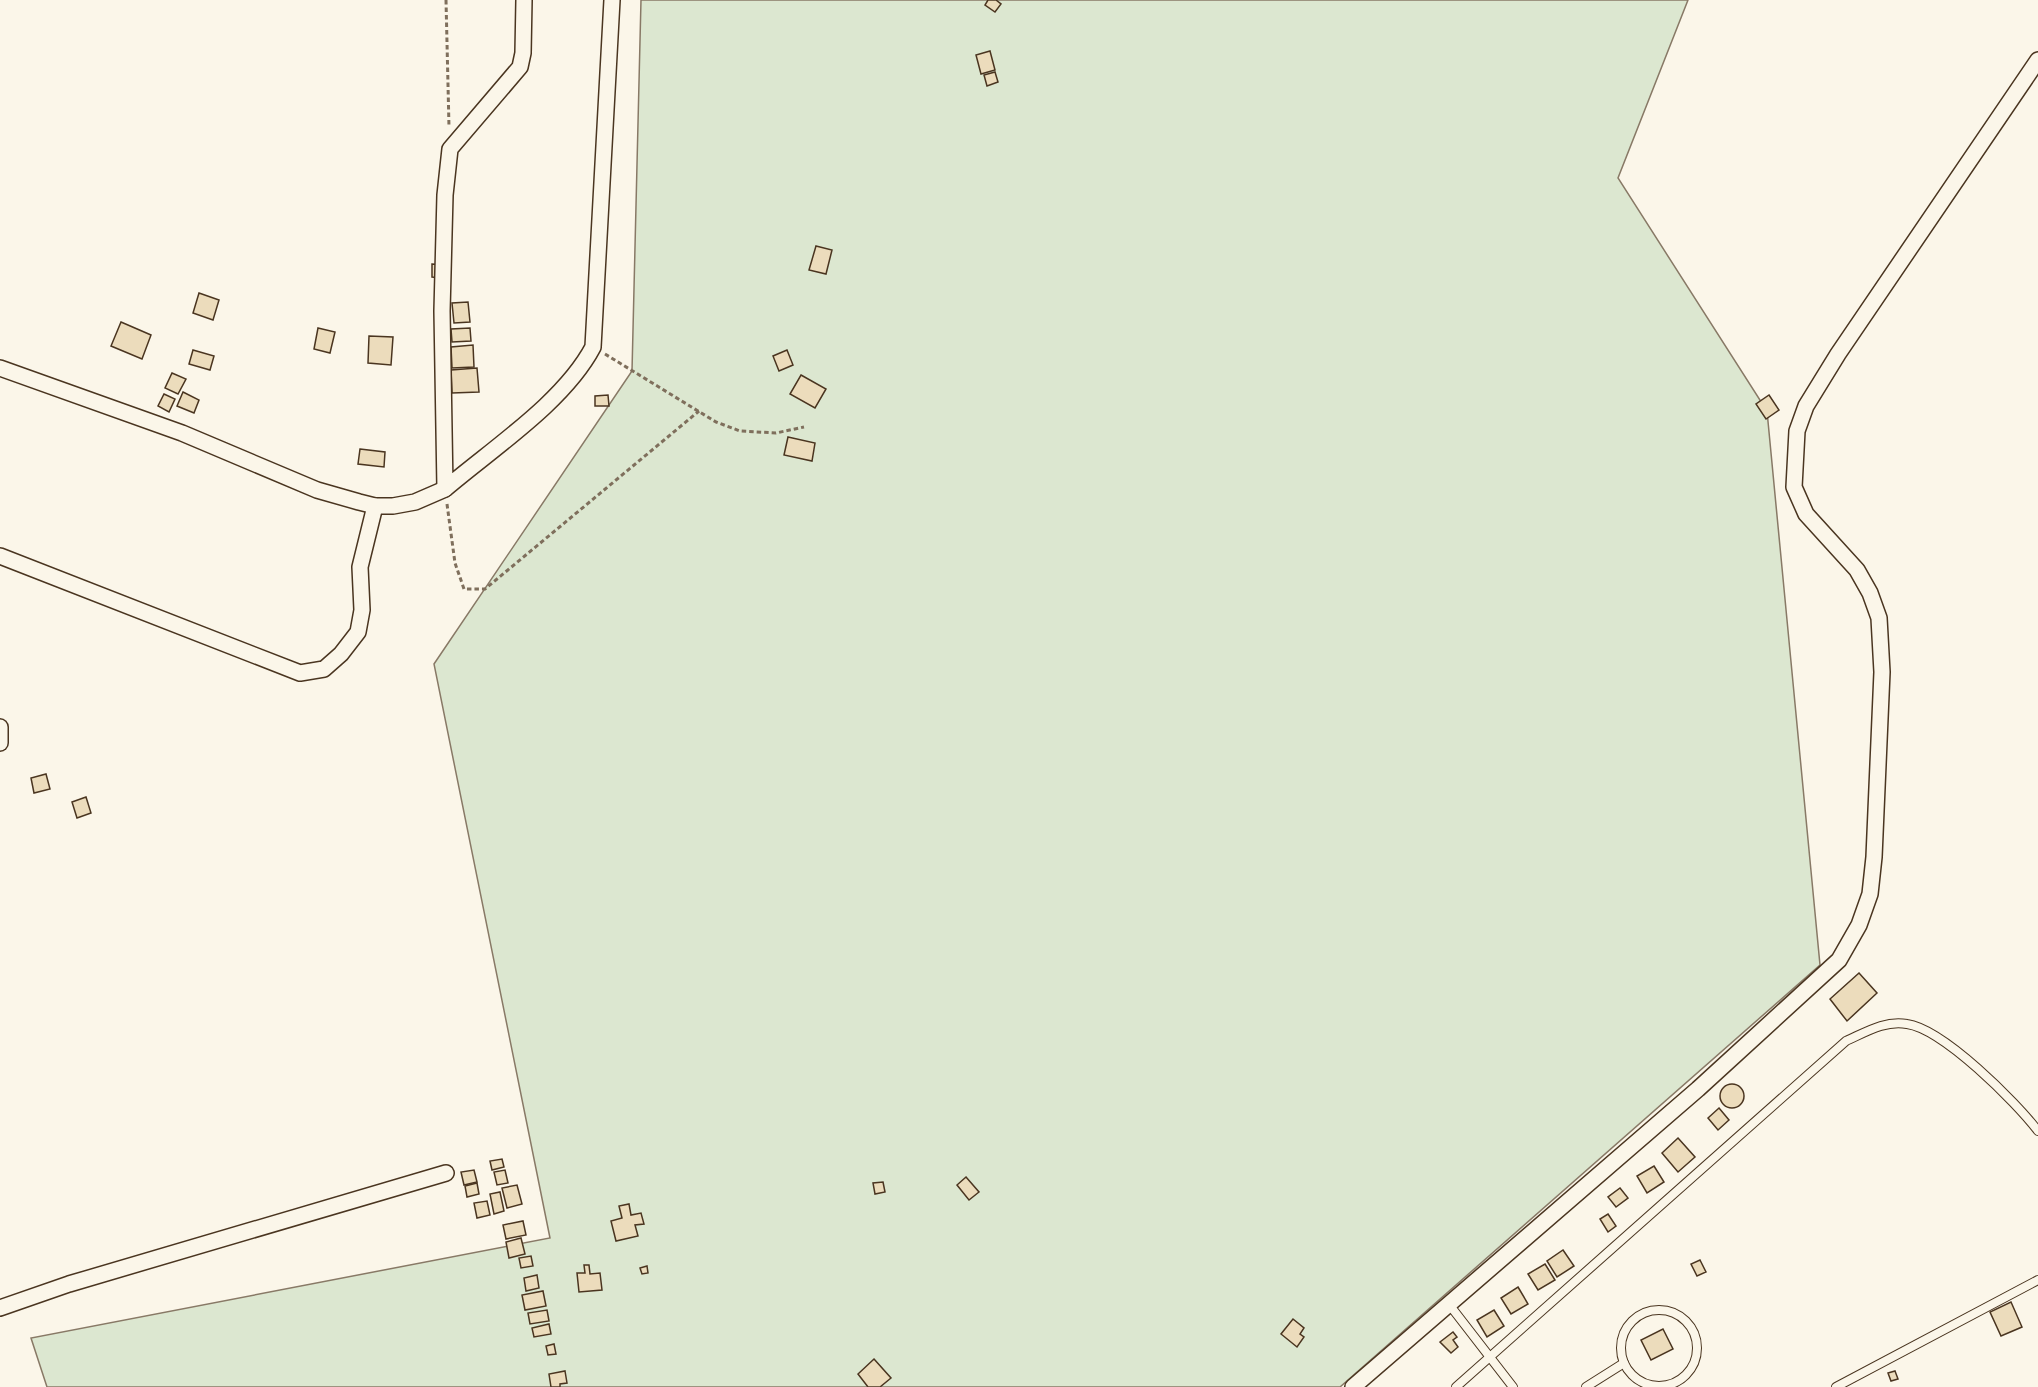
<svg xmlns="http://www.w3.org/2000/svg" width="2038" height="1387" font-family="Ubuntu,sans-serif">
  <rect width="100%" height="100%" fill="#fbf6e9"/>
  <path fill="#dce7d0" stroke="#887966" stroke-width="1.5" d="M 641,0 L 1688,0 L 1618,178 L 1767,411 L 1820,965 L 1340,1387 L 47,1387 L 31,1338 L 550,1238 L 434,664 L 632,371 Z"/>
  <g fill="#ecdcbc" stroke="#4a3520" stroke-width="1.5">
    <path d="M 988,0 L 996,0 L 1001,4 L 995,12 L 985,5 Z"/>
    <path d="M 990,51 L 995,70 L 981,74 L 976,55 Z"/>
    <path d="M 995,72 L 998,82 L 987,86 L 984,75 Z"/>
    <path d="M 816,246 L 832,250 L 826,274 L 809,270 Z"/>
    <path d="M 432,264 L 442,265 L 442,278 L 432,277 Z"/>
    <path d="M 199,293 L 219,300 L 213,320 L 193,313 Z"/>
    <path d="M 468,302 L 470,322 L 454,323 L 452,303 Z"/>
    <path d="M 121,322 L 151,335 L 142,359 L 111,346 Z"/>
    <path d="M 318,328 L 335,332 L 330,353 L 314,349 Z"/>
    <path d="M 470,328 L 471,341 L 452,342 L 451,329 Z"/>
    <path d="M 369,336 L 393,337 L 391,365 L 368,363 Z"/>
    <path d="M 473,345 L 474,367 L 452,368 L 451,347 Z"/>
    <path d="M 193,350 L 214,356 L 210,370 L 189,364 Z"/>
    <path d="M 787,350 L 793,365 L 779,371 L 773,356 Z"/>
    <path d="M 477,368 L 479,392 L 452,393 L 451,370 Z"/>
    <path d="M 172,373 L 186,379 L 178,394 L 165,388 Z"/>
    <path d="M 801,375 L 826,389 L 815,408 L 790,394 Z"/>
    <path d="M 183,392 L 199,400 L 194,413 L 177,406 Z"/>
    <path d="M 164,394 L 175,399 L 169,412 L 158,406 Z"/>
    <path d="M 608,395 L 609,406 L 595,406 L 595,396 Z"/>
    <path d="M 1769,395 L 1779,410 L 1766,419 L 1756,404 Z"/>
    <path d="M 788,437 L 815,443 L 812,461 L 784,455 Z"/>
    <path d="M 360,449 L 385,452 L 384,467 L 358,464 Z"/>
    <path d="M 46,774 L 50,789 L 34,793 L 31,778 Z"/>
    <path d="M 86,797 L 91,813 L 77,818 L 72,802 Z"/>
    <path d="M 1859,973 L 1877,993 L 1847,1021 L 1830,999 Z"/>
    <circle cx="1732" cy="1096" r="12"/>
    <path d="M 1719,1108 L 1729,1120 L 1718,1130 L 1708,1118 Z"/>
    <path d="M 1678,1138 L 1695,1157 L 1678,1172 L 1662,1153 Z"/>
    <path d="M 502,1159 L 504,1167 L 492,1170 L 490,1161 Z"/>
    <path d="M 1654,1166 L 1664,1182 L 1647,1193 L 1637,1176 Z"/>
    <path d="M 474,1170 L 477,1182 L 464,1185 L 461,1172 Z"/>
    <path d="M 505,1170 L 508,1183 L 497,1185 L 494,1172 Z"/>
    <path d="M 966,1177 L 979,1192 L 969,1200 L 957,1185 Z"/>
    <path d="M 883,1182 L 885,1192 L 875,1194 L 873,1183 Z"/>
    <path d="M 477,1183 L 479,1194 L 467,1197 L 465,1186 Z"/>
    <path d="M 517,1185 L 522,1204 L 507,1208 L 502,1188 Z"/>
    <path d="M 1620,1188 L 1628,1198 L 1616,1207 L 1608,1197 Z"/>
    <path d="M 500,1192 L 504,1211 L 494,1214 L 490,1194 Z"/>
    <path d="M 487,1201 L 490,1215 L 477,1218 L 474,1203 Z"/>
    <path d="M 629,1204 L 631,1215 L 641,1213 L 644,1224 L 635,1225 L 638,1236 L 616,1241 L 611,1221 L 622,1218 L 619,1206 Z"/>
    <path d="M 1608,1214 L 1616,1226 L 1608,1232 L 1600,1219 Z"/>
    <path d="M 523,1221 L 526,1235 L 506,1239 L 503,1225 Z"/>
    <path d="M 521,1238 L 525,1254 L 509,1258 L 506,1242 Z"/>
    <path d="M 1563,1250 L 1574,1266 L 1557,1277 L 1547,1261 Z"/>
    <path d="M 531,1256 L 533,1266 L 521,1268 L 519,1258 Z"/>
    <path d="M 1700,1260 L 1706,1272 L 1697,1276 L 1691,1264 Z"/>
    <path d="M 1545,1264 L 1555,1280 L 1538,1290 L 1528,1274 Z"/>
    <path d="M 584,1265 L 589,1265 L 590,1274 L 600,1273 L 602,1290 L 579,1292 L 577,1273 L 585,1273 Z"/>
    <path d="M 647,1266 L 648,1273 L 642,1274 L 640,1268 Z"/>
    <path d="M 537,1275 L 539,1288 L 526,1291 L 524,1278 Z"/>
    <path d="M 1518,1287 L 1528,1304 L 1511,1314 L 1501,1298 Z"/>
    <path d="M 543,1291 L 546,1306 L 525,1310 L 522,1295 Z"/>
    <path d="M 2011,1302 L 2022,1327 L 2001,1336 L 1990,1312 Z"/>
    <path d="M 547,1310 L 549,1321 L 530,1324 L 528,1313 Z"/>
    <path d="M 1494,1310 L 1504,1326 L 1487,1337 L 1477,1320 Z"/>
    <path d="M 1293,1319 L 1304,1328 L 1300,1334 L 1304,1337 L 1297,1347 L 1281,1334 Z"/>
    <path d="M 549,1324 L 551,1334 L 534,1337 L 532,1328 Z"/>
    <path d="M 1663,1329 L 1673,1349 L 1651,1360 L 1641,1340 Z"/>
    <path d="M 1453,1332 L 1457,1337 L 1453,1340 L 1458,1347 L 1451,1353 L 1440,1342 Z"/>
    <path d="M 554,1344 L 556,1354 L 548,1355 L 546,1346 Z"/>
    <path d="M 874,1359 L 891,1378 L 880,1387 L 868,1387 L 858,1374 Z"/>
    <path d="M 565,1371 L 567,1383 L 560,1384 L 560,1387 L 551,1387 L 549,1374 Z"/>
    <path d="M 1895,1371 L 1898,1379 L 1891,1381 L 1888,1373 Z"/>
  </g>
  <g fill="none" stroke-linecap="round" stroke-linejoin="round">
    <g stroke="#4a3520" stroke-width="10">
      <g id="lane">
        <path d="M 1448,1303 L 1513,1387"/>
        <circle cx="1659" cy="1348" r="38"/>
        <path d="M 1456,1387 L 1846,1041 C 1866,1032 1885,1020 1907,1024 C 1943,1029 2016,1102 2038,1131"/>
        <path d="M 1586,1387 L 1624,1363"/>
        <path d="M 1836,1387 L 2038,1280"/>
      </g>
    </g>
    <g stroke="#4a3520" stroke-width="18">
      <g id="street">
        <path d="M 524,0 L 523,53 L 520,67 L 450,149 L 445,195 L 442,311 L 445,489 C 493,448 564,402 593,347 L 612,0"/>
        <path d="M 0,368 L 182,433 L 317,490 L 359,502 L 375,506 L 393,506 L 415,502 L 445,489"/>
        <path d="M 0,556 L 300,673 L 324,669 L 341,654 L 358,632 L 362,610 L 360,567 L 375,506"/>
        <path d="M 0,727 L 0,743"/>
        <path d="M 0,1308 L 69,1284 L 446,1173"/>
        <path d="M 1353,1387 L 1698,1089 L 1839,960 L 1859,925 L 1870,894 L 1874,857 L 1882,672 L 1879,618 L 1870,593 L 1857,570 L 1806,514 L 1794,487 L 1797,431 L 1806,406 L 1838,354 L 2038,60"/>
      </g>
    </g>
    <g stroke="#7f6f5c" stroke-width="3" stroke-dasharray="4.5 3" stroke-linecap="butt">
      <path d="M 446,0 L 449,127"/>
      <path d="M 605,354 L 716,422 L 740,431 L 776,433 L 804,427"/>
      <path d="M 447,504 L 455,563 L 464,589 L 485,589 L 699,411"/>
    </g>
    <use href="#lane" stroke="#fbf6e9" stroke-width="8"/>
    <use href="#street" stroke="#fbf6e9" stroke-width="15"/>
  </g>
</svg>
